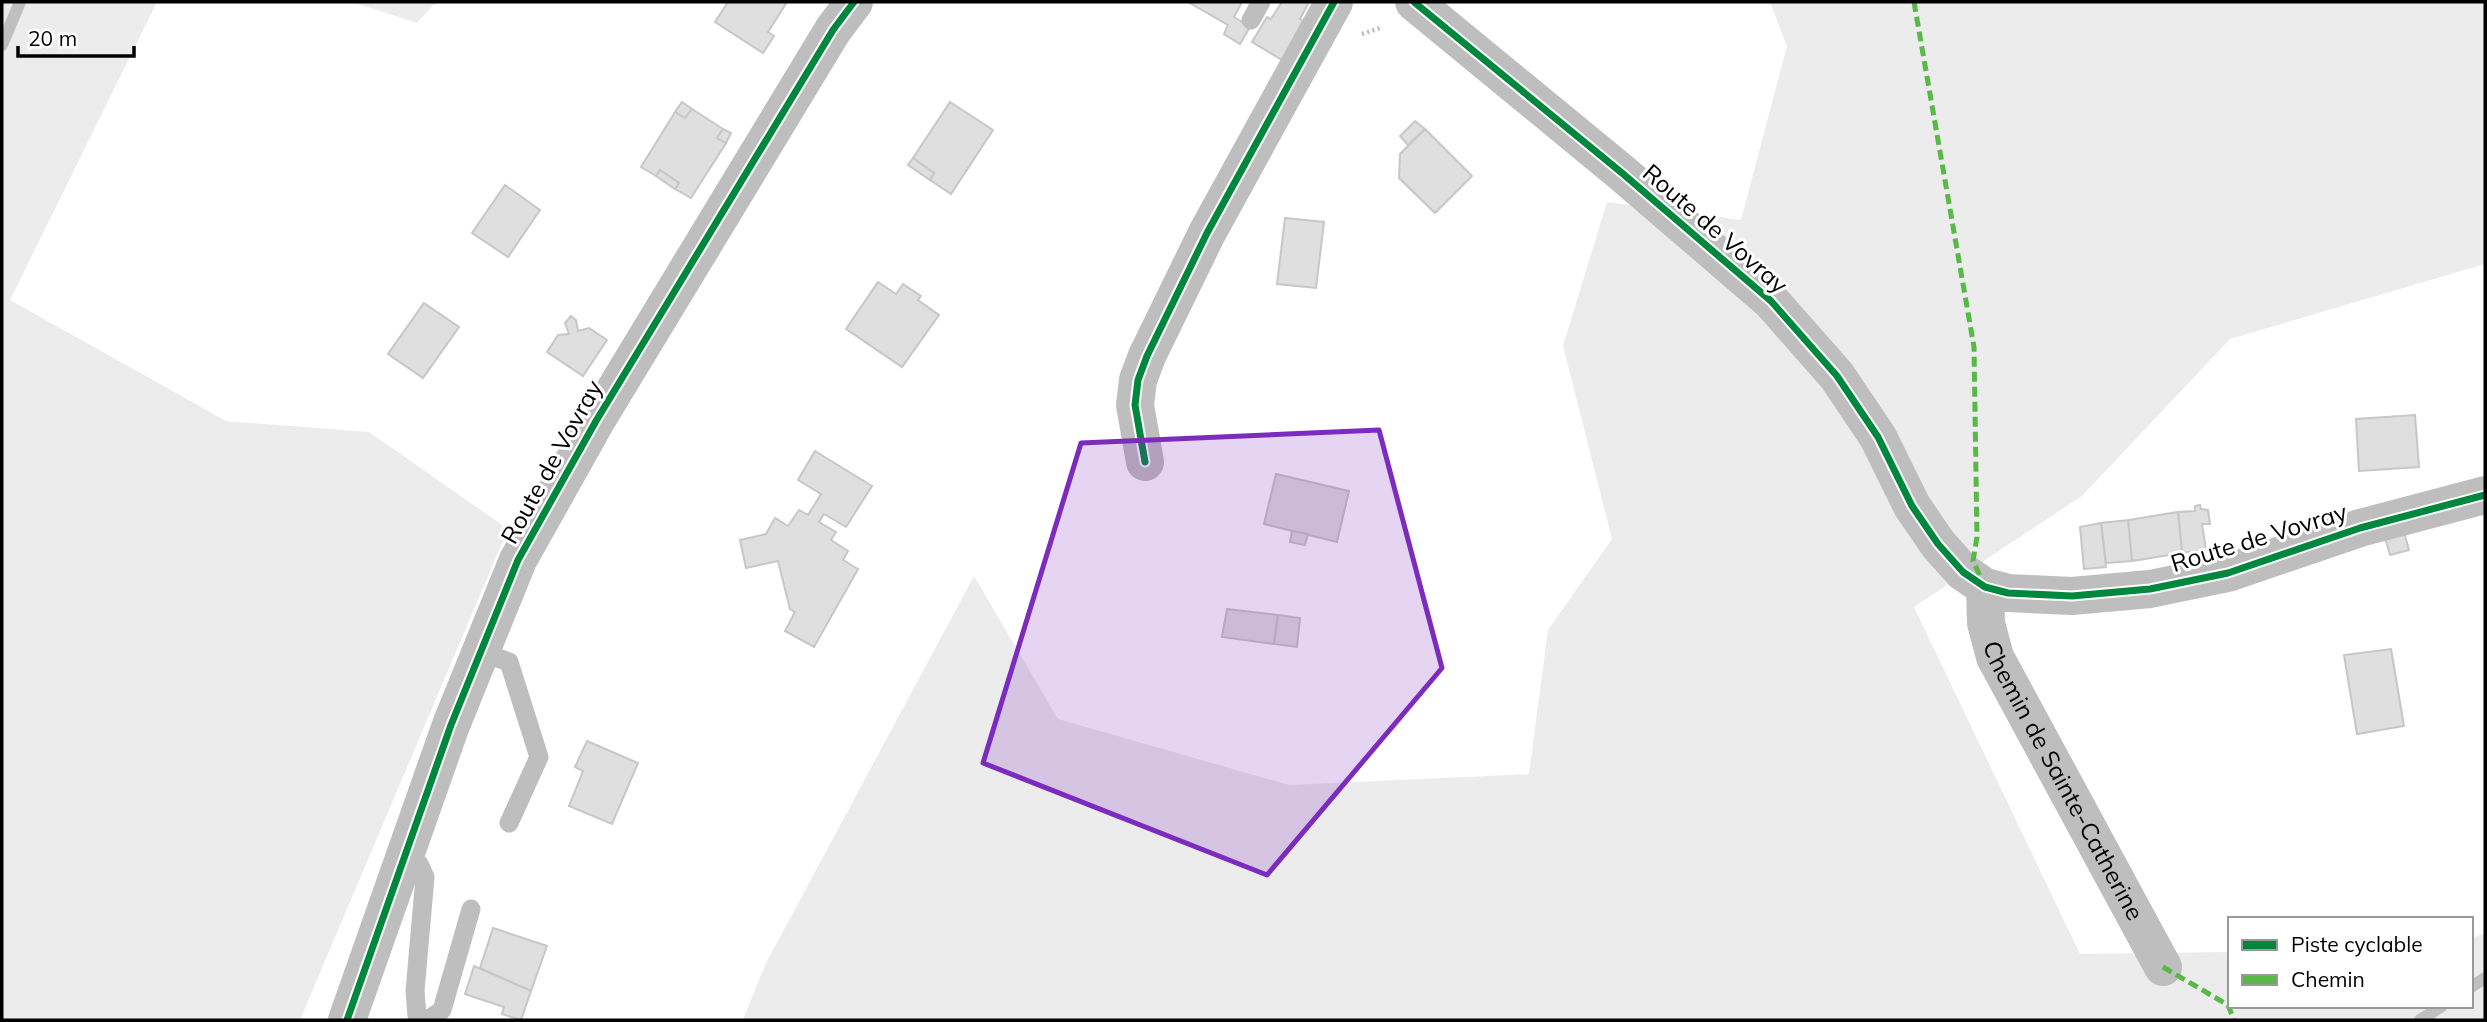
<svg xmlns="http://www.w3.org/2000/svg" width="2487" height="1022" font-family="Mulish,sans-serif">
  <rect width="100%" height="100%" fill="#fff"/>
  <g fill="#ececec">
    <path d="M 2,2 L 157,2 L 10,300 L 226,421 L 369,432 L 508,529 L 300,1020 L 2,1020 Z"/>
    <path d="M 352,2 L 436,2 L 417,23 Z"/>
    <path d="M 1770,2 L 2485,2 L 2485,264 L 2230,339 L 2082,496 L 1914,607 L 2080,954 L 2230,952 L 2230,1006 L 2471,1006 L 2471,938 L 2485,933 L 2485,1020 L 743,1020 L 765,965 L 974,576 L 1058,719 L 1289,785 L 1529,774 L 1548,630 L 1612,539 L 1563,346 L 1607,202 L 1741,220 L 1787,46 Z"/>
  </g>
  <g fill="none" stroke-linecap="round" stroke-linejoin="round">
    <g stroke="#bfbfbf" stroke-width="12">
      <path d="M 2,45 L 20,2"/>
      <path d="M 2471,987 L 2485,978"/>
      <path d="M 2420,1020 L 2442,1006"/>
    </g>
  </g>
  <g fill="#dfdfdf" stroke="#c7c7c7" stroke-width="2">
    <path d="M 728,2 L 787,2 L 768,32 L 774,36 L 763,53 L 715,22 Z"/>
    <path d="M 1188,2 L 1242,2 L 1234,17 L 1250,27 L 1240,44 L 1224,34 L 1228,25 Z"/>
    <path d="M 1282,2 L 1309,2 L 1300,19 L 1305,22 L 1287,63 L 1252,42 L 1267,17 L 1271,19 Z"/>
    <path d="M 682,102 L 692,109 L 685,118 L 675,112 Z"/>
    <path d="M 950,102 L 993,130 L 951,194 L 930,180 L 934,173 L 913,158 Z"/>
    <path d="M 692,109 L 723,129 L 717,138 L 726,143 L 691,198 L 675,189 L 679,183 L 660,170 L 656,176 L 641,167 L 675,112 L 685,118 Z"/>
    <path d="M 1415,121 L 1425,129 L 1408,145 L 1400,136 Z"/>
    <path d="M 723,129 L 731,133 L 726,143 L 717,138 Z"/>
    <path d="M 1425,129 L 1472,176 L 1435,213 L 1399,178 L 1400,154 Z"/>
    <path d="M 913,158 L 934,173 L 930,180 L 908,165 Z"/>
    <path d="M 660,170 L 679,183 L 675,189 L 656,176 Z"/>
    <path d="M 505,185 L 540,210 L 508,257 L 472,233 Z"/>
    <path d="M 1285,218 L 1324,222 L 1316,288 L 1277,284 Z"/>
    <path d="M 878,282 L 896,294 L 903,284 L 921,296 L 918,300 L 939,315 L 902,367 L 846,329 Z"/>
    <path d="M 424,303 L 459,327 L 423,378 L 388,354 Z"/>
    <path d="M 571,316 L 576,320 L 578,331 L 589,328 L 607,340 L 583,376 L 547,352 L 558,335 L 569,334 L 565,323 Z"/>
    <path d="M 2415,415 L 2419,467 L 2359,471 L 2356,419 Z"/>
    <path d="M 815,451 L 872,486 L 846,527 L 824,514 L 819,522 L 836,532 L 831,540 L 848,551 L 843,560 L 858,569 L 814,647 L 785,631 L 795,612 L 790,609 L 778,561 L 746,568 L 740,540 L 766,534 L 775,518 L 788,526 L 799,510 L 808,515 L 821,494 L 798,480 Z"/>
    <path d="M 1276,474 L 1349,491 L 1337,542 L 1264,524 Z"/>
    <path d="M 2200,505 L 2201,509 L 2208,510 L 2210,524 L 2202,524 L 2206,550 L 2182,553 L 2178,512 L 2195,511 L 2195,506 Z"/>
    <path d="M 2178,512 L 2182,553 L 2132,561 L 2128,520 Z"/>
    <path d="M 2128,520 L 2132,561 L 2106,563 L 2101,523 Z"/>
    <path d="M 2101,523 L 2106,567 L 2084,569 L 2080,527 Z"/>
    <path d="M 1292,531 L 1308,534 L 1305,545 L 1290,542 Z"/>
    <path d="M 2404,532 L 2409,550 L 2390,555 L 2385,538 Z"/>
    <path d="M 1227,609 L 1278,615 L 1274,644 L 1222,637 Z"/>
    <path d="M 1278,615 L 1300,618 L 1297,647 L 1274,644 Z"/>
    <path d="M 2391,649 L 2404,726 L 2357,734 L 2344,655 Z"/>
    <path d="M 587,741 L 638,763 L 612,824 L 569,806 L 583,771 L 575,767 Z"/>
    <path d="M 493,928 L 547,946 L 531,991 L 480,968 Z"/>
    <path d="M 474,966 L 531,991 L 521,1020 L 502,1014 L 504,1007 L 465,994 Z"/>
  </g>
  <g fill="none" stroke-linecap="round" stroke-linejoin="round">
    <path stroke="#b9b9b9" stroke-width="4.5" stroke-dasharray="2 3.5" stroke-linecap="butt" d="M 1362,34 L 1383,27"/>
    <g stroke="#bebebe" stroke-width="19">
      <path d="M 1251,20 L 1261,2"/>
      <path d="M 481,652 L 509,662 L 539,757 L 509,823"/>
      <path d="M 405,856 L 419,864 L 425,877 L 415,991 L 417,1016 L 428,1020 L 442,1010 L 471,909"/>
    </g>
    <g stroke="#bebebe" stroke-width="38">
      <path d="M 1414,2 L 1622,173 L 1771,301 L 1837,376 L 1878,437 L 1912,506 L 1938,544 L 1963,572 L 1985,587 L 2008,593 L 2072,596 L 2150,589 L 2228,573 L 2360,528 L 2485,495"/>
      <path d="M 1145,462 L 1135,405 L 1138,380 L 1147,356 L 1207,233 L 1334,2"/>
      <path id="s1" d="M 1985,587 L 1986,623 L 1995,657 L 2163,967"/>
      <path d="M 347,1020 L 451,725 L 518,560 L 596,421 L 833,30 L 854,2"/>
    </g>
    <g stroke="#58b947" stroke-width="5" stroke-dasharray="10 5" stroke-linecap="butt">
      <path d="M 1914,2 L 1974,347 L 1977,537 L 1973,561 L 1983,582"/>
      <path d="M 2163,967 L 2228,1005 L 2234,1020"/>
    </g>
    <g stroke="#fff" stroke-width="11">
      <g id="cycleway">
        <path d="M 1414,2 L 1622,173 L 1771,301 L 1837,376 L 1878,437 L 1912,506 L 1938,544 L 1963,572 L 1985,587 L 2008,593 L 2072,596 L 2150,589 L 2228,573 L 2360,528 L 2485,495"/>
        <path d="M 1145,462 L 1135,405 L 1138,380 L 1147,356 L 1207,233 L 1334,2"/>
        <path d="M 347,1020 L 451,725 L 518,560 L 596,421 L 833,30 L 854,2"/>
      </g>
    </g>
    <use href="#cycleway" stroke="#00873e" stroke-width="7"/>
  </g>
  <path fill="#7b2cbf" fill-opacity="0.2" stroke="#7b2cbf" stroke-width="5" stroke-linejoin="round" d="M 1379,430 L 1442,668 L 1267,875 L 983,763 L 1081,443 Z"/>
  <g text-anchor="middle" stroke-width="6" stroke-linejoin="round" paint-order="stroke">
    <g font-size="24" fill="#000" stroke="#fff">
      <text transform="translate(1715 229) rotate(41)" y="8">Route de Vovray</text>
      <text transform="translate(552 462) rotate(-61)" y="8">Route de Vovray</text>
      <text transform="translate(2259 538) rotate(-17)" y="8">Route de Vovray</text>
      <text dy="8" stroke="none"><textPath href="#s1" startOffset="212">Chemin de Sainte-Catherine</textPath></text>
    </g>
  </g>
  <rect width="2487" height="1022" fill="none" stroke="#000000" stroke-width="7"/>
  <rect x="2228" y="917" width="245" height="91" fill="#ffffff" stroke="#999999" stroke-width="2"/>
  <rect x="2242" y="940" width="35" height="10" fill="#00873e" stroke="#999999" stroke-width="2"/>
  <text x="2291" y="952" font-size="21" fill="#000000">Piste cyclable</text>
  <rect x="2242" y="975" width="35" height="10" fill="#58b947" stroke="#999999" stroke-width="2"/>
  <text x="2291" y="987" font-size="21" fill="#000000">Chemin</text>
  <path d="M18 46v10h116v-10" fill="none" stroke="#000000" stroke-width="3.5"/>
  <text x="28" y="46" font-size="21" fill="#000000" stroke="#ffffff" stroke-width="5" paint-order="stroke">20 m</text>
</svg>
